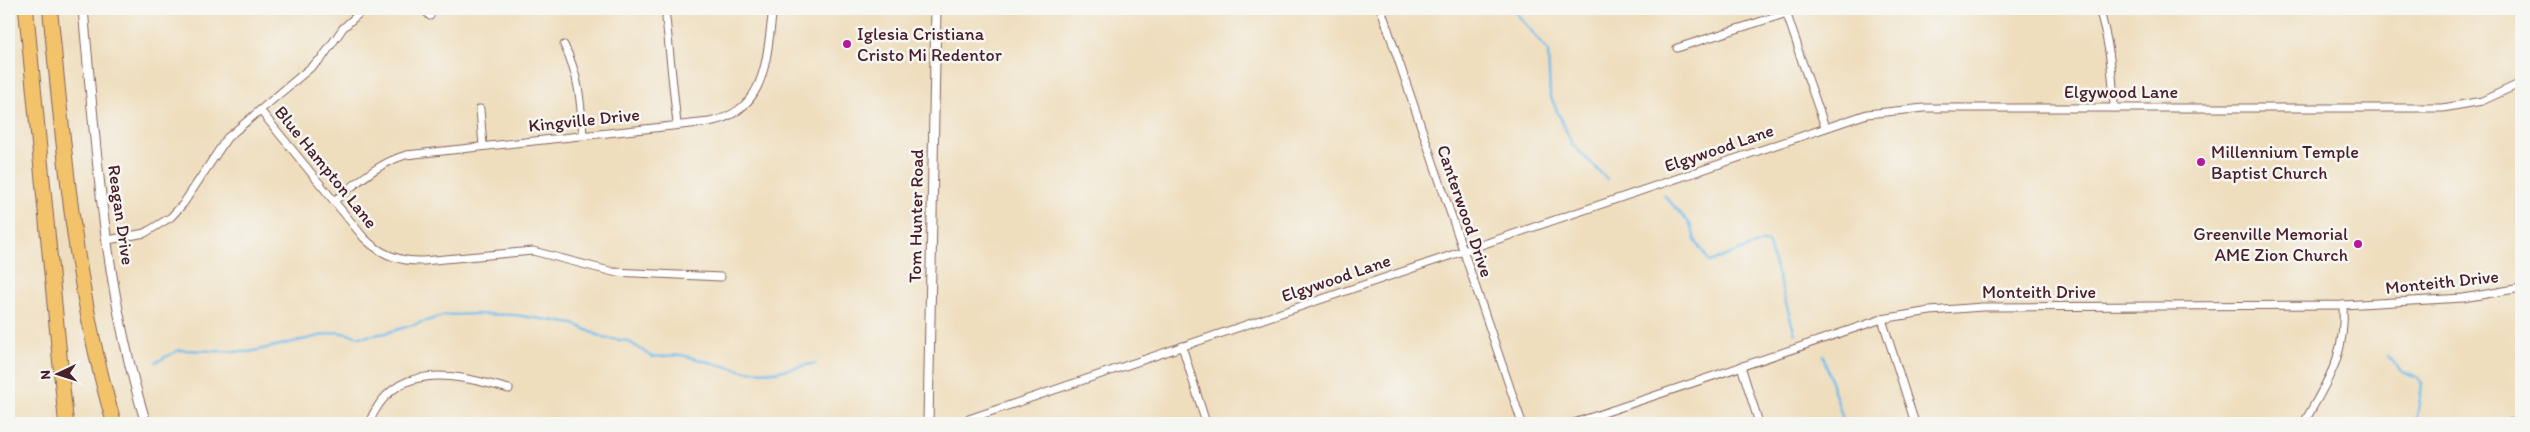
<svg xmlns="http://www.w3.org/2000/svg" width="2530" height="432" font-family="Itim,sans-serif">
  <rect width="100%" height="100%" fill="#f6f6f2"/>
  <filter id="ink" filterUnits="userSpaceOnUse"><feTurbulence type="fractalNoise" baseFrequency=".02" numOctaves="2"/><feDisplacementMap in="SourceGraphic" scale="10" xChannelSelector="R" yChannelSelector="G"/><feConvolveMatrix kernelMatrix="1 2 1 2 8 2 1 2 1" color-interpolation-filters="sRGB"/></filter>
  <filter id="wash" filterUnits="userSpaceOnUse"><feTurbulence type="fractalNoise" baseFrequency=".0096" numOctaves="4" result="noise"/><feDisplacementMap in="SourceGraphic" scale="20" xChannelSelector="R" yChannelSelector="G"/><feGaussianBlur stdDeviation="1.12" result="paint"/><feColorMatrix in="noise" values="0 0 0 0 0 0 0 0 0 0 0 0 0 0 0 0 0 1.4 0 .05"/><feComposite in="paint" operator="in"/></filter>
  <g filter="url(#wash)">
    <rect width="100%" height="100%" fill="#efdebe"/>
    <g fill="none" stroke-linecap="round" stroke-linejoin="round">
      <g stroke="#71bbea" stroke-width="2.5">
        <path d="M 1513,9 L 1548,51 L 1550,95 L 1572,144 L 1607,179"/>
        <path d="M 1664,195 L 1690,224 L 1696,242 L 1710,262 L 1762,242 L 1768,242 L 1795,334"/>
        <path d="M 1823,355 L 1844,423"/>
        <path d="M 2388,356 L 2402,372 L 2418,378 L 2422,384 L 2416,423"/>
        <path d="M 156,362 L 179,350 L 249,352 L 337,332 L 362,337 L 386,333 L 446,315 L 477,314 L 515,315 L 574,324 L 604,338 L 628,341 L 652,357 L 681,355 L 744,371 L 775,372 L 816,363"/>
      </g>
    </g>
  </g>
  <g filter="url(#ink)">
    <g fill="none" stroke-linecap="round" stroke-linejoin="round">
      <g stroke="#84625e" stroke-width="9">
        <g id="minor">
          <path d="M 424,9 L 430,16"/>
          <path d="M 1381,9 L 1522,423"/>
          <path d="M 1785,9 L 1798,47"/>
          <path d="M 2099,9 C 2109,40 2113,74 2114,108"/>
          <path d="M 2517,9 L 2521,26"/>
          <path d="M 666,18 L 677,124"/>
          <path d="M 564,45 C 579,74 581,104 583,136"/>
          <path d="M 1677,48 L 1787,13"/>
          <path d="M 1798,50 L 1825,127"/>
          <path d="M 480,109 L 483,146"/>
          <path d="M 260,110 L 364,238 C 380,254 400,262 423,261 L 533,251 L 613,272 L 721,277"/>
          <path d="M 334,201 C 357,183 378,163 406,155 L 709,122 C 768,111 766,57 773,9"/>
          <path d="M 108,240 L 145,233 L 171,217 L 183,204 L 227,138 L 322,58 L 343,28 L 364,9"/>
          <path d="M 1882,319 L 1915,423"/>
          <path d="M 1182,346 L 1206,423"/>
          <path d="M 1741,366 L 1759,423"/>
          <path d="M 369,423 C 395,358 457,375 509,389"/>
          <path d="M 957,423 L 1867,114 L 1924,108 L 2443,108 L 2482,101 L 2521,83"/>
          <path d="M 1574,423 L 1882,319 L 1930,311 L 1982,307 L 2343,305 L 2463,298 L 2521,288"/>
          <path d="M 2304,423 C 2328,379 2346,357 2343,305"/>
          <path d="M 2509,423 L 2521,422"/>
        </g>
      </g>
      <g stroke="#84625e" stroke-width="11">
        <g id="tertiary">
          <path d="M 83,9 C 96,147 104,290 146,423"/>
          <path d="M 928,423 L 936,9"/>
        </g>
      </g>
      <g stroke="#84625e" stroke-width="16">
        <g id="motorway">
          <path d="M 26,9 L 66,423"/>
          <path d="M 50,9 C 64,148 74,288 114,423"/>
        </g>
      </g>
      <use href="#minor" stroke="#fff" stroke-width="7"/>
      <use href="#tertiary" stroke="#fff" stroke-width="9"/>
      <use href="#motorway" stroke="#f2c36a" stroke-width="14"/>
    </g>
  </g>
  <g fill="#b5179e" stroke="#f6f6f2" stroke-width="2">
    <circle cx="847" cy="44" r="5"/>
    <circle cx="2201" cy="162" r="5"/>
    <circle cx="2358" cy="244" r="5"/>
  </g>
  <g text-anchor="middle" stroke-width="5" stroke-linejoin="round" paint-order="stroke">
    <g font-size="18" fill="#4a1f2b" stroke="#f6f6f2" text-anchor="start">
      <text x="857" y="40">Iglesia Cristiana<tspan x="857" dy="21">Cristo Mi Redentor</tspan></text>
      <text x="2211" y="158">Millennium Temple<tspan x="2211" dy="21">Baptist Church</tspan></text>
      <text x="2348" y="240" text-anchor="end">Greenville Memorial<tspan x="2348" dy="21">AME Zion Church</tspan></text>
    </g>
    <g font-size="18" fill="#4a1f2b" stroke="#f6f6f2">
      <text x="2121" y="98">Elgywood Lane</text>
      <text transform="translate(584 120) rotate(-6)" y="6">Kingville Drive</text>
      <text transform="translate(1719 148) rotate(-19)" y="6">Elgywood Lane</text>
      <text transform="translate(326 167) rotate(51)" y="6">Blue Hampton Lane</text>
      <text transform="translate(1465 211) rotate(71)" y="6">Canterwood Drive</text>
      <text transform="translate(121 215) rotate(82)" y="6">Reagan Drive</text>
      <text transform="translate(916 216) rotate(-89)" y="6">Tom Hunter Road</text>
      <text transform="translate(1336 278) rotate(-19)" y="6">Elgywood Lane</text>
      <text transform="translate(2442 282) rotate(-6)" y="6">Monteith Drive</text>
      <text x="2039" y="298">Monteith Drive</text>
    </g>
  </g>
  <rect width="2530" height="432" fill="none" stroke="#f6f6f2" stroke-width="30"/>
  <g transform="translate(58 374) rotate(266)" stroke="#f6f6f2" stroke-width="4" paint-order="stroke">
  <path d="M0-4L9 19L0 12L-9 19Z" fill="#4a1f2b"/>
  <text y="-8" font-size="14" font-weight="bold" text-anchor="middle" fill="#4a1f2b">N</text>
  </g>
</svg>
